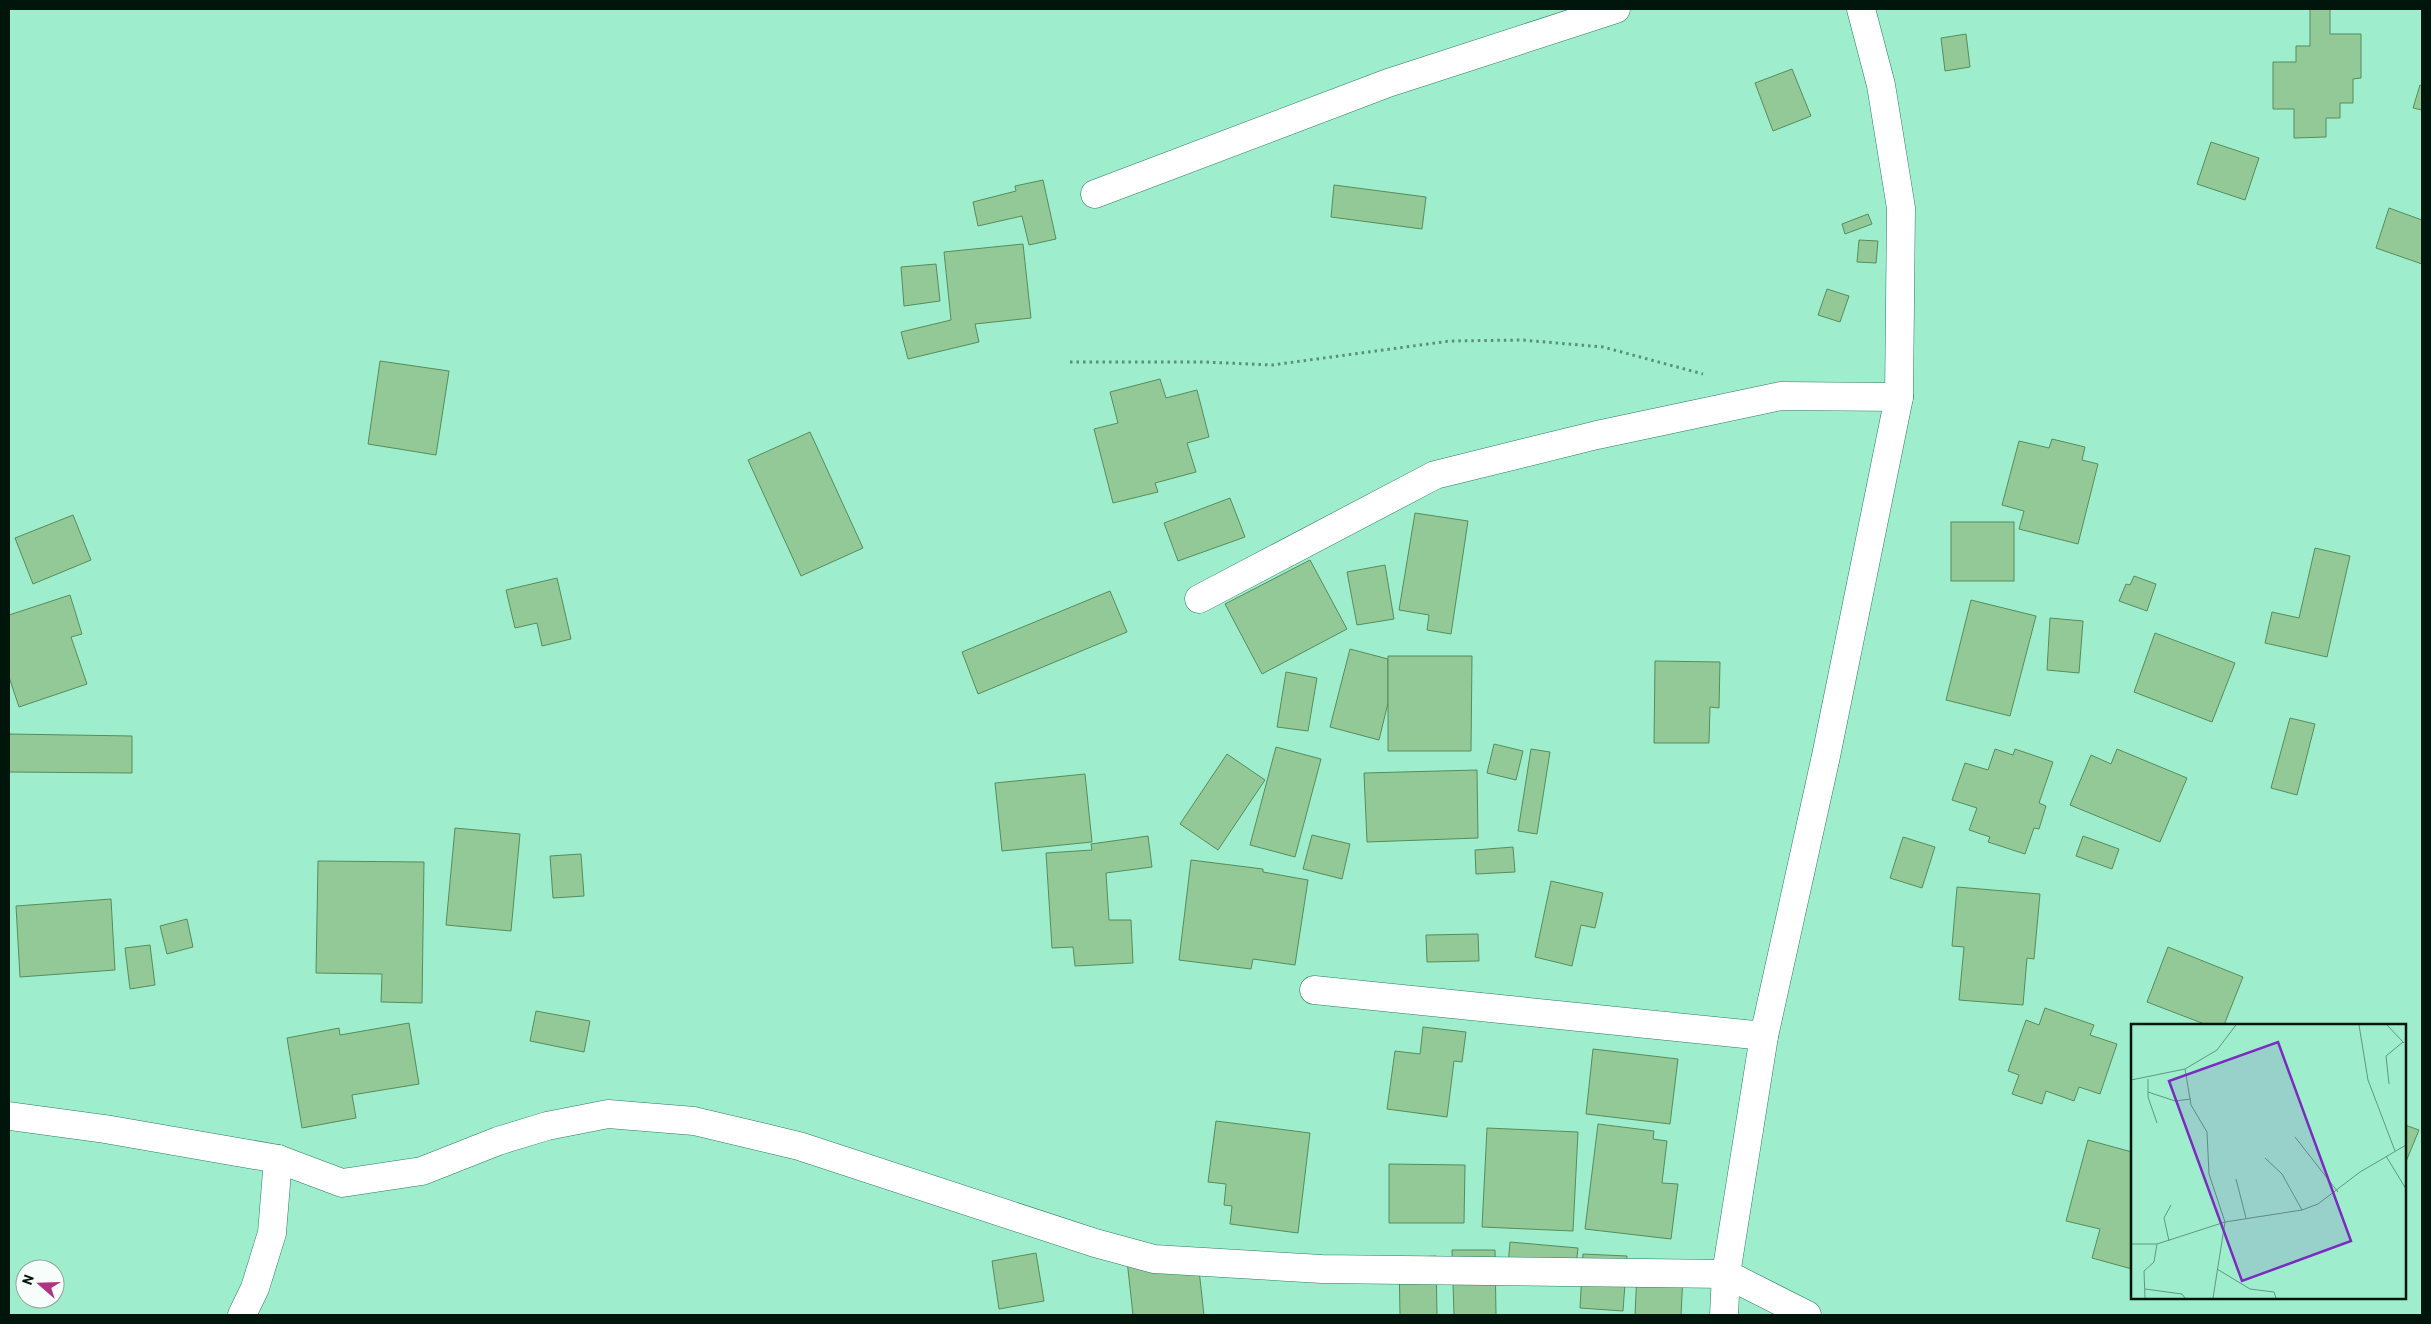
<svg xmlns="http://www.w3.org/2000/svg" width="2431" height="1324" font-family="Barlow,sans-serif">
  <rect width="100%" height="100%" fill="#9eeecd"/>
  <g fill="#92c996" stroke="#578c5c">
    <path d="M 2310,9 L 2330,9 L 2330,34 L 2361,34 L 2361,78 L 2353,79 L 2353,103 L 2340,103 L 2340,118 L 2326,118 L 2326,137 L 2294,138 L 2294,109 L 2273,109 L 2273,62 L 2296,62 L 2296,46 L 2310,46 Z"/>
    <path d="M 1966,34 L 1970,67 L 1945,71 L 1941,38 Z"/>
    <path d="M 1792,69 L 1811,116 L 1773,131 L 1755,83 Z"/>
    <path d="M 2420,85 L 2422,86 L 2422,110 L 2413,108 Z"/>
    <path d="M 2211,142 L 2259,158 L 2245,200 L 2197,184 Z"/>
    <path d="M 1043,180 L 1056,239 L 1029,245 L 1022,216 L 978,226 L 973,202 L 1016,191 L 1015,186 Z"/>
    <path d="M 1334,185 L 1426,197 L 1422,229 L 1331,217 Z"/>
    <path d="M 2389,208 L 2422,220 L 2422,264 L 2376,248 Z"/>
    <path d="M 1868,214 L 1872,224 L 1845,234 L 1842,224 Z"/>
    <path d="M 1859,240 L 1878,241 L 1876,263 L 1857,262 Z"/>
    <path d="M 1023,244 L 1031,318 L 975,324 L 979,342 L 908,359 L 901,332 L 951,320 L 944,252 Z"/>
    <path d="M 936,264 L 940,301 L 904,306 L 901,267 Z"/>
    <path d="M 1827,289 L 1849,296 L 1840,322 L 1818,315 Z"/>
    <path d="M 380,361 L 449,371 L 436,455 L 368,444 Z"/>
    <path d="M 1160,379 L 1166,398 L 1197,390 L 1209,437 L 1187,443 L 1196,472 L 1155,483 L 1158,492 L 1113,503 L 1094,429 L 1118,423 L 1110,392 Z"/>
    <path d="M 810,432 L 863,548 L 801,576 L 748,460 Z"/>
    <path d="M 2052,439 L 2085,447 L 2082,460 L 2098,464 L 2078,544 L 2019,529 L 2024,511 L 2002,505 L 2019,441 L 2049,448 Z"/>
    <path d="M 1230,498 L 1245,537 L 1178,561 L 1164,523 Z"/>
    <path d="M 1415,513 L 1468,521 L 1451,634 L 1427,630 L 1429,615 L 1399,610 Z"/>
    <path d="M 73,515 L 91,560 L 33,584 L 15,538 Z"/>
    <rect x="1951" y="522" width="63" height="59"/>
    <path d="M 2315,548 L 2350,556 L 2327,657 L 2265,643 L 2272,612 L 2299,618 Z"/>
    <path d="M 1310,560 L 1347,629 L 1262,674 L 1225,604 Z"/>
    <path d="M 1385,565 L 1394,619 L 1357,625 L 1347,572 Z"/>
    <path d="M 2134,576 L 2156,584 L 2147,611 L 2119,601 L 2126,584 L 2130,585 Z"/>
    <path d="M 557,578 L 571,639 L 542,646 L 537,623 L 515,628 L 506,590 Z"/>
    <path d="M 1110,591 L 1127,632 L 978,694 L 962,652 Z"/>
    <path d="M 70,595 L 82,634 L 71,637 L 87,684 L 19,707 L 9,677 L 9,615 Z"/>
    <path d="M 1971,600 L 2036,616 L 2010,716 L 1946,700 Z"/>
    <path d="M 2050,618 L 2083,621 L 2079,673 L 2047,670 Z"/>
    <path d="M 2155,633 L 2235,663 L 2212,722 L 2134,692 Z"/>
    <path d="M 1350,649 L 1388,659 L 1388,703 L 1379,740 L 1330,727 Z"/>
    <path d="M 1388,656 L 1472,656 L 1471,751 L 1388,751 Z"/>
    <path d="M 1655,661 L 1720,662 L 1719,708 L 1710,707 L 1709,743 L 1654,743 Z"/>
    <path d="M 1286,672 L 1317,678 L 1308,731 L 1277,727 Z"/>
    <path d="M 2290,718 L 2315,724 L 2297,795 L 2271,788 Z"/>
    <path d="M 9,734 L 132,736 L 132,773 L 9,772 Z"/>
    <path d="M 1494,744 L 1523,751 L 1516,780 L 1487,773 Z"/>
    <path d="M 1276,747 L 1321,759 L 1295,857 L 1250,845 Z"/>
    <path d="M 1531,749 L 1550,752 L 1537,834 L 1518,831 Z"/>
    <path d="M 1995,749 L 2013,755 L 2015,749 L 2053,762 L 2039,803 L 2046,806 L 2039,829 L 2034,828 L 2025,854 L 1988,842 L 1990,837 L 1969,830 L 1977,808 L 1952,800 L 1965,763 L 1988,770 Z"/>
    <path d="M 2117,749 L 2187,778 L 2160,842 L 2070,805 L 2091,755 L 2111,764 Z"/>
    <path d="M 1227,754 L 1265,780 L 1218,850 L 1180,824 Z"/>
    <path d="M 1477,770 L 1478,838 L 1367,842 L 1364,773 Z"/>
    <path d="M 1085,774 L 1092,842 L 1002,851 L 995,783 Z"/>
    <path d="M 455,828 L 520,834 L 511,931 L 446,925 Z"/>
    <path d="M 1312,835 L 1350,844 L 1342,879 L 1303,869 Z"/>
    <path d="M 1148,836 L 1152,867 L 1106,873 L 1109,920 L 1131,920 L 1133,963 L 1075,966 L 1073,947 L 1052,948 L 1046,853 L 1092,850 L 1091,844 Z"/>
    <path d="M 2083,836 L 2119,849 L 2112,869 L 2076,856 Z"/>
    <path d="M 1903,837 L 1935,847 L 1922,888 L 1890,878 Z"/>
    <path d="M 1513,847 L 1515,872 L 1476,874 L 1475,850 Z"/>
    <path d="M 581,854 L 584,896 L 553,898 L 550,856 Z"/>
    <path d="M 1191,860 L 1263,869 L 1263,872 L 1308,880 L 1295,965 L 1253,959 L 1251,969 L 1179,960 Z"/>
    <path d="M 318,861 L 424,862 L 422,1003 L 381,1002 L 382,974 L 316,973 Z"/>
    <path d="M 1551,881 L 1603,893 L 1595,928 L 1581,925 L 1572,966 L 1535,957 Z"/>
    <path d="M 1957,887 L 2040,894 L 2034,959 L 2027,958 L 2023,1005 L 1959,1000 L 1964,947 L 1952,946 Z"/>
    <path d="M 111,899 L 115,970 L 20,977 L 16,906 Z"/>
    <path d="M 187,919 L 193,947 L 167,954 L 160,926 Z"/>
    <path d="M 1478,934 L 1479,961 L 1427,962 L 1426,935 Z"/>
    <path d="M 150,945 L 155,985 L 130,989 L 125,948 Z"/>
    <path d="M 2168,947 L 2243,977 L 2224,1025 L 2207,1025 L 2147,1002 Z"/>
    <path d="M 2045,1008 L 2094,1025 L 2090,1035 L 2117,1044 L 2100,1094 L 2079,1087 L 2074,1101 L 2046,1091 L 2042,1104 L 2012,1094 L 2019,1075 L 2008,1071 L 2026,1020 L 2039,1025 Z"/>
    <path d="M 536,1011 L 590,1021 L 584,1052 L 530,1041 Z"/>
    <path d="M 409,1023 L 419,1084 L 352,1095 L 356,1118 L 302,1128 L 287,1038 L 339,1028 L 340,1035 Z"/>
    <path d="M 1423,1027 L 1466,1032 L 1462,1062 L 1454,1061 L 1447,1117 L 1387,1109 L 1395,1051 L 1420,1054 Z"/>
    <path d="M 1593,1049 L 1678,1059 L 1670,1124 L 1586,1114 Z"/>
    <path d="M 1216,1121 L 1310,1133 L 1298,1233 L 1230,1224 L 1232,1206 L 1224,1205 L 1226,1184 L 1208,1182 Z"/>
    <path d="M 1598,1124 L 1654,1131 L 1653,1139 L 1667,1141 L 1662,1183 L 1678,1184 L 1671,1239 L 1585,1229 Z"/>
    <path d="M 2405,1125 L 2419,1130 L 2405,1164 Z"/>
    <path d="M 1487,1128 L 1578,1132 L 1573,1231 L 1482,1227 Z"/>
    <path d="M 2088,1140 L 2132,1152 L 2132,1269 L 2092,1258 L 2100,1229 L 2066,1221 Z"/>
    <path d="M 1389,1164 L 1465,1165 L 1464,1223 L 1389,1223 Z"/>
    <path d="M 1510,1242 L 1578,1248 L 1574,1283 L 1507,1277 Z"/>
    <path d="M 1452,1250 L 1495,1250 L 1496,1315 L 1454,1315 Z"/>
    <path d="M 1197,1252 L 1204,1315 L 1133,1315 L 1127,1260 Z"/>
    <path d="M 1036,1253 L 1044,1301 L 999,1309 L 992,1261 Z"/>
    <path d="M 1583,1254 L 1627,1256 L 1623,1311 L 1580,1308 Z"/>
    <path d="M 1436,1256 L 1437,1315 L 1400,1315 L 1399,1258 Z"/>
    <path d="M 1637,1272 L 1683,1275 L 1681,1315 L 1635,1315 Z"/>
  </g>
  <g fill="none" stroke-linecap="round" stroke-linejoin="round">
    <g stroke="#2a7c60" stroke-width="29">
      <g id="minor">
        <path d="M 1095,194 L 1388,83 L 1616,9"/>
        <path d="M 1199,599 L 1435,475 L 1597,435 L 1781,396 L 1899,397"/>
        <path d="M 1314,990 L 1764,1036"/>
        <path d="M 9,1116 L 105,1129 L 278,1159 L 342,1183 L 422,1171 L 498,1141 L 547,1126 L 608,1114 L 694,1121 L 799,1146 L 1095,1243 L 1154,1259 L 1322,1269 L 1726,1274 L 1807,1315"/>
        <path d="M 242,1315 L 255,1288 L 272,1233 L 278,1159"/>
        <path d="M 1724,1315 L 1726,1274 L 1764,1036 L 1826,756 L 1899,397 L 1901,208 L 1881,85 L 1861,9"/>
      </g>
    </g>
    <path stroke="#599079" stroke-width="3" stroke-dasharray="2.5 4" stroke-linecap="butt" d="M 1070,362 L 1204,362 L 1272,365 L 1450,341 L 1522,340 L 1603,347 L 1703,374"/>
    <use href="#minor" stroke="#fff" stroke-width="28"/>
  </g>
  <g transform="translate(2131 1024)">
    <rect width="275" height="275" fill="#9eeecd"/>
    <path fill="none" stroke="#5f9880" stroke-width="1" d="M 228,1 L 237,56 L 264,127M 256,1 L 273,19M 54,45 L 60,81 L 76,108 L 78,150 L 94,198 L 82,274M 17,55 L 17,73 L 26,99M 0,56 L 54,45 L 86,26 L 105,1M 258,60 L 255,32 L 272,18M 17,68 L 44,77 L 60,75M 164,113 L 207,168M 255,132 L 275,165M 134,134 L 151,150 L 171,186M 105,155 L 115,194M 38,217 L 33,194 L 40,181M 0,220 L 26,220 L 94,198 L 171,186 L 187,180 L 229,148 L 275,121M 86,245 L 119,265 L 143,268 L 145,274M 14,265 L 51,270 L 54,274M 14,274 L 13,247 L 23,238 L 26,220"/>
    <path fill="#7b2cbf" fill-opacity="0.15" stroke="#7b2cbf" stroke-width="2.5" d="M 147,18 L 220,217 L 111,257 L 38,57 Z"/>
    <rect width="275" height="275" fill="none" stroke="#00160d" stroke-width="2.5"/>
  </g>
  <rect width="2431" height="1324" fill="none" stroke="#00160d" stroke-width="20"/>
  <g transform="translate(40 1284) rotate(290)"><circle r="24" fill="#f6fdfa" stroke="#94a19b"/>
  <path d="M0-4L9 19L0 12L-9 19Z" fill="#b13483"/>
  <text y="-8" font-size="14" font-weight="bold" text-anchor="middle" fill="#00160d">N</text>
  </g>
</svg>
